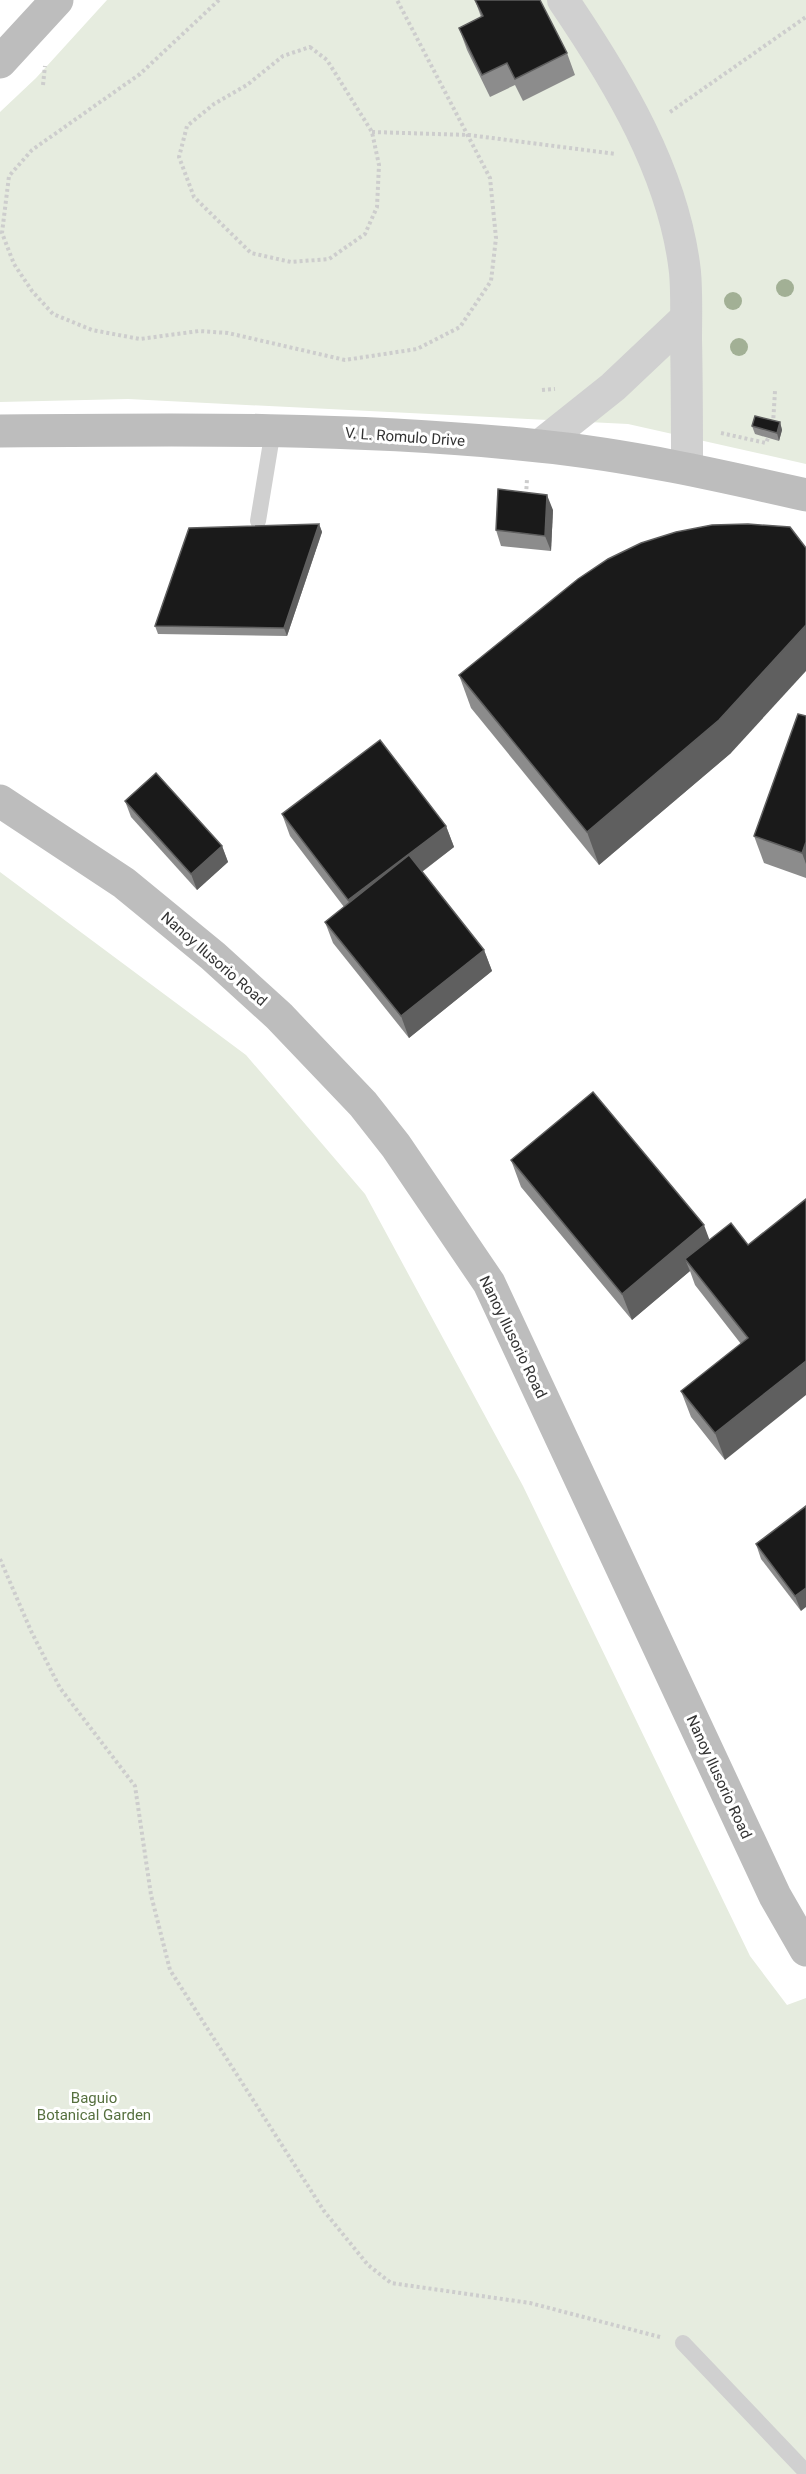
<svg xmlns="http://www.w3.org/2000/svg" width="806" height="2474" font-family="Roboto,sans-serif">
  <rect width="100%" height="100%" fill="#fff"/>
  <g fill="#e6ecdf">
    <path d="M 107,0 L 806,0 L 806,464 L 628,424 L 128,399 L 0,402 L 0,112 L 36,78 Z"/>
    <path d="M 0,872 L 246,1055 L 365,1194 L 523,1486 L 750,1956 L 787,2005 L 806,1998 L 806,2474 L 0,2474 Z"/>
  </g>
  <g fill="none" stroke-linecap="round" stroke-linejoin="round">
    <g stroke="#cdcdcd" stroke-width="4" stroke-dasharray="3 3" stroke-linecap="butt">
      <path d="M 219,0 L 140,74 L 32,150 L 9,176 L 2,233 L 14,264 L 32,291 L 53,314 L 92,330 L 140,339 L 199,331 L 228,333 L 345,360 L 417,349 L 460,327 L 491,281 L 496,238 L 490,178 L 397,0"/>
      <path d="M 310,47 L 327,60 L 372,132 L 379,165 L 377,207 L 365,234 L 329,259 L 291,262 L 251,253 L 194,197 L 179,157 L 187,126 L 214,104 L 247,85 L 283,56 Z"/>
      <path d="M 43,85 L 45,66"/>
      <path d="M 670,112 L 806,17"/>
      <path d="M 372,132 L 469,135 L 616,154"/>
      <path d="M 542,390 L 555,389"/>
      <path d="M 773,424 L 775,391"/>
      <path d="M 721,433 L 766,443 L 768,438"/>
      <path d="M 526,495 L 527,479"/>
      <path d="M 0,1559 L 31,1631 L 60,1688 L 135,1786 L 151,1895 L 170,1970 L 324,2211 L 368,2265 L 391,2283 L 530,2303 L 660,2337"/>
    </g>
    <g stroke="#d0d0d0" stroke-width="16">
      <path d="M 258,521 L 273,430"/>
      <path d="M 683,2343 L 806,2472"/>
    </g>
    <g stroke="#d0d0d0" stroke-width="32">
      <path d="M 563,0 C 618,81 674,173 685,272 C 687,294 686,318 686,340 C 687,383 687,425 687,468"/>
      <path d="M 539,446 L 613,387 L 686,318"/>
    </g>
    <g stroke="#bdbdbd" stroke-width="33">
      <path d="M 0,62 L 57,0"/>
      <path d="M 0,431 C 180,429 360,427 539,446 C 629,455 718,475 806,495"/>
      <path d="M 0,801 L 124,883 L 213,956 L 279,1016 L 363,1104 L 396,1146 L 489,1283 L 775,1896 L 806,1950"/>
    </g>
  </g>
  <g fill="#a2b095">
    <circle cx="785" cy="288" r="9"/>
    <circle cx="733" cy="301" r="9"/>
    <circle cx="739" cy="347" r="9"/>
  </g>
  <g fill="#8c8c8c">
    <path d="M 475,0 L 567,53 L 575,75 L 523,101 L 515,85 L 490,97 L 467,50 L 459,28 L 481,17 Z"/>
    <path d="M 780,422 L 782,430 L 779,441 L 755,434 L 752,426 Z"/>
    <path d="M 553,510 L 551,551 L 501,546 L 496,530 Z"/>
    <path d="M 319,524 L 322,532 L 287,636 L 158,634 L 155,626 Z"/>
    <path d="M 459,675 L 731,753 L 599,865 L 471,708 Z"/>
    <path d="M 806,716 L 806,878 L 764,863 L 754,836 Z"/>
    <path d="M 125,801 L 222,846 L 228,862 L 197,890 L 131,817 Z"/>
    <path d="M 282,814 L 446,826 L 454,847 L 422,872 L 484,950 L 492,971 L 409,1038 L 333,943 L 325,922 L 344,907 L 290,836 Z"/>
    <path d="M 511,1160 L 709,1240 L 748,1245 L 806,1199 L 725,1460 L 691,1417 L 681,1391 L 741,1344 L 695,1285 L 690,1271 L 632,1320 L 521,1187 Z"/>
    <path d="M 806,1506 L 801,1611 L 761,1559 L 756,1544 Z"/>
  </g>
  <g fill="#5f5f5f">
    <path d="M 780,422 L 782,430 L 779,441 L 777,433 Z"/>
    <path d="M 547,495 L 553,510 L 551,551 L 545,536 Z"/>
    <path d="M 319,524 L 322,532 L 287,636 L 284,628 Z"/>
    <path d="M 806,625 L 806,671 L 731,753 L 599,865 L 587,832 Z"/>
    <path d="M 446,826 L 454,847 L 356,922 L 348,900 Z"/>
    <path d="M 806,842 L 806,864 L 802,853 Z"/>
    <path d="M 222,846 L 228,862 L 197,890 L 191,874 Z"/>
    <path d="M 484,950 L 492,971 L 409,1038 L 401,1016 Z"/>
    <path d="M 704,1225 L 714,1252 L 685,1259 L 690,1271 L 632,1320 L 622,1294 Z"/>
    <path d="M 806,1361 L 806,1395 L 725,1460 L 715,1433 Z"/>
    <path d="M 806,1588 L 806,1607 L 801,1611 L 795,1596 Z"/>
  </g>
  <g fill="#1a1a1a" stroke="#5f5f5f" stroke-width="1.5">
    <path d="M 475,0 L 540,0 L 567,53 L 515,79 L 507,63 L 482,75 L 459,28 L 483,16 Z"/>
    <path d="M 755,416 L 780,422 L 777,433 L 752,426 Z"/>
    <path d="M 498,489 L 547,495 L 545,536 L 496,530 Z"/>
    <path d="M 319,524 L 284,628 L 155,626 L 189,528 Z"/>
    <path d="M 748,524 L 790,527 L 806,548 L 806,625 L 719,720 L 587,832 L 459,675 L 578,579 L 608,559 L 641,543 L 676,532 L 712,525 Z"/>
    <path d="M 798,714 L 806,716 L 806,842 L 802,853 L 754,836 Z"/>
    <path d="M 380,740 L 446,826 L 348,900 L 282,814 Z"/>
    <path d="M 156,773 L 222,846 L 191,874 L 125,801 Z"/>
    <path d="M 409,855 L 484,950 L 401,1016 L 325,922 Z"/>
    <path d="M 593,1092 L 704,1225 L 622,1294 L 511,1160 Z"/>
    <path d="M 806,1199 L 806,1361 L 715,1433 L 681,1391 L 748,1338 L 685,1259 L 731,1223 L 748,1245 Z"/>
    <path d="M 806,1506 L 806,1588 L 795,1596 L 756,1544 Z"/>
  </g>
  <g text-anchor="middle" stroke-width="6" stroke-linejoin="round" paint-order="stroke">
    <g font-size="15" fill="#333" stroke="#fff">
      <text transform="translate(405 437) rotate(4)" y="5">V. L. Romulo Drive</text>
      <text transform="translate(214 959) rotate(41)" y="5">Nanoy Ilusorio Road</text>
      <text transform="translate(513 1337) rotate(64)" y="5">Nanoy Ilusorio Road</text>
      <text transform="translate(719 1777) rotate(65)" y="5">Nanoy Ilusorio Road</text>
    </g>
    <g font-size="15" fill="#56703f" stroke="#fff">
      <text x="94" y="2103">Baguio<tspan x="94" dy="17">Botanical Garden</tspan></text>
    </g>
  </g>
</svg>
